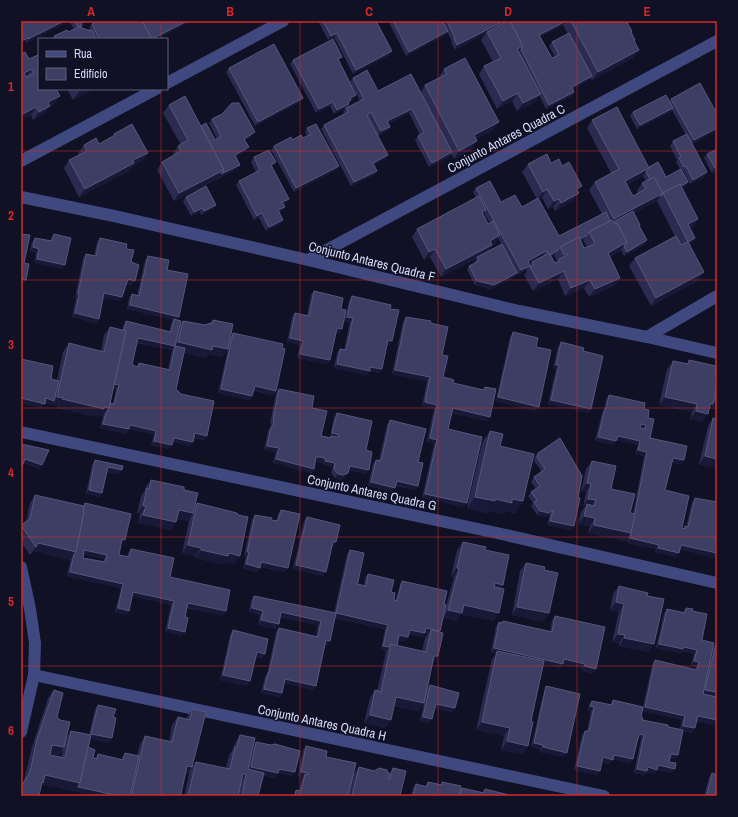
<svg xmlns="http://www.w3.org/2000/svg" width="738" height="817" font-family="'Archivo Narrow',sans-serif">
  <rect width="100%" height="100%" fill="#101124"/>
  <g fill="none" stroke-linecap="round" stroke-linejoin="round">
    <g stroke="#3f4980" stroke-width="12">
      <path d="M 167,83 L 283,21"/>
      <path d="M 21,161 L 156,89"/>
      <path d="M 21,197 L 114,216 L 308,260 L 519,311 L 647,337 L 717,353"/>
      <path d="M 308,260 L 717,41"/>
      <path d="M 647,337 L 717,296"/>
      <path d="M 21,432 L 497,533 L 717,583"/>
      <path d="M 21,567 L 30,609 L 35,643 L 34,675 L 21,732"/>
      <path d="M 34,675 L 604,796"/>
    </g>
  </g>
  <g fill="#2b2b51" fill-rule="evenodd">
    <path d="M 69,21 L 90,21 L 82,25 L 81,27 L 88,30 L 92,24 L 98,21 L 190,21 L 188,23 L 157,39 L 52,39 L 54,36 L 68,32 L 74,29 Z"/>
    <path d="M 320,21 L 376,21 L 392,51 L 389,55 L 353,74 L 334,37 L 328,40 L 319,23 Z"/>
    <path d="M 388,21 L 633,21 L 628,24 L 631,32 L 635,40 L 634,42 L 633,58 L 592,80 L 591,78 L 589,80 L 573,89 L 572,96 L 546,109 L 539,95 L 535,102 L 517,111 L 512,101 L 497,109 L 479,74 L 484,66 L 493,62 L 481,40 L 486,33 L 455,50 L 451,42 L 452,41 L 447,32 L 445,35 L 406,56 ZM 563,25 L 568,34 L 552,42 L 549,46 L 555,57 L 552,58 L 540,37 Z"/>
    <path d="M 21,24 L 63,24 L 26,43 Z"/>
    <path d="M 25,52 L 54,104 L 49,107 L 44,114 L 33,120 L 31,115 L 21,120 L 21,54 Z"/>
    <path d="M 293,60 L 339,61 L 356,95 L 353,99 L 351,100 L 347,108 L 360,101 L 350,82 L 353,78 L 378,91 L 421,92 L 425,85 L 439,78 L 439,77 L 444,69 L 493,130 L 476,139 L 472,149 L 454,159 L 451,154 L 449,157 L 429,167 L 415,140 L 418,136 L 420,135 L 409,113 L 388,124 L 390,127 L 387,131 L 378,136 L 368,116 L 368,117 L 388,155 L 385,159 L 374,165 L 377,171 L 374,175 L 351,186 L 321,129 L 324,125 L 344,114 L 343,112 L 346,108 L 334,114 L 330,106 L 316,113 L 290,64 Z"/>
    <path d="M 229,68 L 303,98 L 300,102 L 255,126 L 226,72 Z"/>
    <path d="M 717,72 L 717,78 L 715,75 Z"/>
    <path d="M 67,89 L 94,89 L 73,100 Z"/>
    <path d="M 671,99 L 717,114 L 717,130 L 692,144 L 705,177 L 690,184 L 683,170 L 682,171 L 688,182 L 685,186 L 682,188 L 698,219 L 693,227 L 690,228 L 695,238 L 690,245 L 699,280 L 651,306 L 629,266 L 635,258 L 675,236 L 657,201 L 634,213 L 640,225 L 640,226 L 647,240 L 644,245 L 624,256 L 621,250 L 610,257 L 620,278 L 614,286 L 589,297 L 584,288 L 565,296 L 558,279 L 533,291 L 524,275 L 527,271 L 526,270 L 518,275 L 516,270 L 517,273 L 514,277 L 491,289 L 475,285 L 467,270 L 469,266 L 475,263 L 475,261 L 477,258 L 441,277 L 430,257 L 424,260 L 412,237 L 417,229 L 476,198 L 473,192 L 476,188 L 501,202 L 522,207 L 537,199 L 522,172 L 528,164 L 551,163 L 562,166 L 582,186 L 578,192 L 573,201 L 555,211 L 553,207 L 548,209 L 542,198 L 538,199 L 559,236 L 602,214 L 589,190 L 595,182 L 611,173 L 587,128 L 592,120 L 649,167 L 666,177 L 680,169 L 676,162 L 677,160 L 670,146 L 673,141 L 686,135 L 672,110 L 670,112 L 637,129 L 630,116 L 633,112 L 669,102 ZM 643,176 L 646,181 L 642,183 L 637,191 L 638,194 L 633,196 L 627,185 ZM 484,213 L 490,223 L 488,224 L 483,215 ZM 498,238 L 502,245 L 487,252 L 492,245 L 495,244 ZM 583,240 L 587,247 L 584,248 L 581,241 ZM 543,255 L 544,256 L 532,262 L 530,265 L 529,263 ZM 554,255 L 557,261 L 555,263 L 551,257 Z"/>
    <path d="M 169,105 L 201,126 L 215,140 L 217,139 L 209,123 L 212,119 L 252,136 L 245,140 L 246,151 L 236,157 L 240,165 L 237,169 L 174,201 L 157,170 L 162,162 L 173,156 L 173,154 L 178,146 L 181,145 L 163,113 Z"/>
    <path d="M 307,128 L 339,166 L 336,170 L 294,192 L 271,150 L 274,146 L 292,140 L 303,138 L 307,136 L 305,132 Z"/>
    <path d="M 114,134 L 148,153 L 142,161 L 133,166 L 129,171 L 79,197 L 64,168 L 69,160 L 79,155 L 78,153 L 84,145 L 99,144 L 112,137 Z"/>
    <path d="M 707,154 L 717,170 L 712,173 L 704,158 Z"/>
    <path d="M 254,157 L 273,166 L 272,167 L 289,199 L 286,203 L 283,204 L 282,211 L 279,212 L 280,224 L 266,231 L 259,218 L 254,220 L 236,185 L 239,181 L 256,172 L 251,162 Z"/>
    <path d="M 186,197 L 216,205 L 213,209 L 201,215 L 200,212 L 191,216 L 183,201 Z"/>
    <path d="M 54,234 L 65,265 L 62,269 L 35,263 L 36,253 L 30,251 L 32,242 L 35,238 L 50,241 L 51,238 Z"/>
    <path d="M 100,238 L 126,249 L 131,262 L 132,285 L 126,284 L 120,301 L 103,297 L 99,319 L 96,323 L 72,317 L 76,299 L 75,298 L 83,258 L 86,254 L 94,256 L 97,242 Z"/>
    <path d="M 148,256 L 167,270 L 177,320 L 180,325 L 183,321 L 205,325 L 210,323 L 213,320 L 230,337 L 233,333 L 276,391 L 273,395 L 254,391 L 252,396 L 249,400 L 218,393 L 228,349 L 222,357 L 208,354 L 206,358 L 184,353 L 176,389 L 207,436 L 204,440 L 194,438 L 193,442 L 190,446 L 173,442 L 172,445 L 169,449 L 151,445 L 154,435 L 129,429 L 126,434 L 100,428 L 103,416 L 99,415 L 98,417 L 57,408 L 57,406 L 45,403 L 42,408 L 21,403 L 21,359 L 51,379 L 57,380 L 63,352 L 69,343 L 101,351 L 104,335 L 110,327 L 122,330 L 123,326 L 126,321 L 169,332 L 171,324 L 173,320 L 127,309 L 129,298 L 132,294 L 137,296 L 145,260 ZM 137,343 L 172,350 L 168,369 L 139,363 L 137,366 L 132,365 ZM 113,388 L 116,389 L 113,404 L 110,403 Z"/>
    <path d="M 314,291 L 341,309 L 342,329 L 339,333 L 336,333 L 330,360 L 327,364 L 297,358 L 300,345 L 287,342 L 292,317 L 295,313 L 307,315 L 311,295 Z"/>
    <path d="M 352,296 L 390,309 L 392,341 L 389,345 L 387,344 L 379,373 L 369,371 L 367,375 L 334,368 L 337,353 L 340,349 L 344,350 L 350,322 L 344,321 L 349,301 Z"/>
    <path d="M 406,317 L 430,323 L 442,355 L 443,377 L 453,383 L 483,390 L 485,387 L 490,417 L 487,421 L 452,413 L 448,429 L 465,507 L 422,498 L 434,444 L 427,442 L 434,409 L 422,406 L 427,381 L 392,374 L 403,322 Z"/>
    <path d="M 513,332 L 536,347 L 536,411 L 496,401 L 510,337 Z"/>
    <path d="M 561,342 L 589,413 L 548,404 L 556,369 L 553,369 L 558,347 Z"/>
    <path d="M 689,360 L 715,375 L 717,375 L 717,407 L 712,406 L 712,405 L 702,422 L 690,419 L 692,412 L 659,405 L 667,369 L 673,361 L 687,364 Z"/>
    <path d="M 279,389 L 312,408 L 321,436 L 330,437 L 334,417 L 337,413 L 366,450 L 366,474 L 349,470 L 348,473 L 345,477 L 341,480 L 335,478 L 331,473 L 333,467 L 323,465 L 323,463 L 316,461 L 314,469 L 311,473 L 273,463 L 276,452 L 264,450 L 268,431 L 271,427 L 271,423 L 270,423 L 276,393 Z"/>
    <path d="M 609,395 L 644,409 L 648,418 L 650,438 L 684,460 L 681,465 L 672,462 L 665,490 L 682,528 L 684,528 L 685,526 L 686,527 L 692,502 L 695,498 L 715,558 L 680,549 L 679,553 L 676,557 L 655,552 L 656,549 L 627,543 L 628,537 L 625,541 L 588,533 L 590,526 L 578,524 L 581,512 L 585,507 L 583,507 L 586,492 L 581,491 L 586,469 L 592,461 L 611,489 L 630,513 L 633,514 L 644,456 L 635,454 L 638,445 L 616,440 L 613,445 L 595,441 L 602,413 L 604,409 L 606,399 Z"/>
    <path d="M 713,418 L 717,468 L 699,464 L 708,426 Z"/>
    <path d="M 390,420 L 418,462 L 418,486 L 415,490 L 396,486 L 392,492 L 368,486 L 373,464 L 376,460 L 379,460 L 387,425 Z"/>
    <path d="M 490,431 L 500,446 L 523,501 L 515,513 L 506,511 L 504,514 L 488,511 L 487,513 L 467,508 L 482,443 Z"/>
    <path d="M 560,438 L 571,530 L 547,525 L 550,514 L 546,517 L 537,515 L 531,506 L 533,503 L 528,496 L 531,492 L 536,489 L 531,482 L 534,477 L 542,472 L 534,461 L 535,457 L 538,453 Z"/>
    <path d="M 95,460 L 119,474 L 107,472 L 102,493 L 100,497 L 86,494 L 92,465 Z"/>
    <path d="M 151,480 L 184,490 L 195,507 L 197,503 L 240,556 L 234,564 L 224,562 L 222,564 L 195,558 L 196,556 L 182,553 L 190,517 L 188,521 L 177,519 L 176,522 L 171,530 L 138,523 L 140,514 L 137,514 L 141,496 L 145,490 L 145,488 Z"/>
    <path d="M 35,495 L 83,506 L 85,503 L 122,544 L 121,543 L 119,555 L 127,557 L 128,553 L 131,549 L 223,615 L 187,608 L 185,617 L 182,636 L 165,632 L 171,605 L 132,596 L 129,611 L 126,615 L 115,612 L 121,588 L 67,576 L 71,558 L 70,560 L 33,551 L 30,555 L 21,542 L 21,525 L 26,522 L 30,503 ZM 83,554 L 104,559 L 103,562 L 83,558 Z"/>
    <path d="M 281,510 L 285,572 L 260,567 L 257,572 L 243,569 L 246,557 L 244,556 L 252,519 L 255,515 L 276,521 L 278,514 Z"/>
    <path d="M 307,517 L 333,547 L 332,546 L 323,576 L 293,569 L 304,521 Z"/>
    <path d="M 463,542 L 485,550 L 503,585 L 500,589 L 494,621 L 461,614 L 456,621 L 443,618 L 427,689 L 430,685 L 455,708 L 452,712 L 435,708 L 432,719 L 429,723 L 420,721 L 424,703 L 418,711 L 394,706 L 391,720 L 385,728 L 364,723 L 370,698 L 375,690 L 377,691 L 386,652 L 381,650 L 385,629 L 335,618 L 330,641 L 327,645 L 325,645 L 316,686 L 313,690 L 284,683 L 282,693 L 279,697 L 261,693 L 265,677 L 267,674 L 276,632 L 279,628 L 316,636 L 318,625 L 280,617 L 276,629 L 258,625 L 260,615 L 249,612 L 251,600 L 254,596 L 334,613 L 347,554 L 350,550 L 357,584 L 364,585 L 365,578 L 368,574 L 391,592 L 394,600 L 395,601 L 400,585 L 402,581 L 444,604 L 443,617 L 454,577 L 451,576 L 457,550 ZM 425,633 L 428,633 L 425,638 L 422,651 L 397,646 L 398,640 L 405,641 L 409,634 L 422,637 Z"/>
    <path d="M 526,563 L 544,570 L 549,613 L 543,622 L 512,615 L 520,571 Z"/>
    <path d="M 619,586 L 647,596 L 654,644 L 648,652 L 619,646 L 619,643 L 612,642 L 619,612 L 610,610 L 613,594 Z"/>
    <path d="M 686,608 L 692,611 L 702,640 L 713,648 L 716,644 L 717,645 L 717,725 L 697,721 L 692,733 L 683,731 L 678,755 L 675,759 L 670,758 L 669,762 L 672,773 L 657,770 L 654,774 L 647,772 L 644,775 L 634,773 L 641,739 L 638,739 L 633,759 L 630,763 L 613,759 L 610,764 L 602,762 L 597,775 L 574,770 L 582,735 L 585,731 L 587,731 L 591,711 L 587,711 L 589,705 L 592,701 L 610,705 L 613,700 L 643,707 L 652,665 L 655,660 L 695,670 L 696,666 L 691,665 L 694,654 L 682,651 L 680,653 L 656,648 L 664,613 L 667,609 L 683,612 ZM 642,711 L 682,720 L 680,729 L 642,720 L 641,717 Z"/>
    <path d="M 555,616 L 593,673 L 581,671 L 582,668 L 563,664 L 560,668 L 543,664 L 531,721 L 528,746 L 523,754 L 501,750 L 504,736 L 476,730 L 492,659 L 496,654 L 491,652 L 496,626 L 499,622 L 501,623 L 503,621 L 550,631 L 552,620 Z"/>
    <path d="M 233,630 L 265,654 L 262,658 L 256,657 L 247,686 L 220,680 L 230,635 Z"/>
    <path d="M 546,686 L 564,757 L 540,752 L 540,749 L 531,747 L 544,691 Z"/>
    <path d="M 54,690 L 57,717 L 67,736 L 71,731 L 89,735 L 95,709 L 98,705 L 113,717 L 109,743 L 90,738 L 88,747 L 93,758 L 94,759 L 98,754 L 122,759 L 122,757 L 125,753 L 137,756 L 140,744 L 145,736 L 169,741 L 172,725 L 178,717 L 186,719 L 187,717 L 192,709 L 192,766 L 196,762 L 226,769 L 229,755 L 233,749 L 235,743 L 240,735 L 248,769 L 254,746 L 256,742 L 293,776 L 278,773 L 275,778 L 263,775 L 258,796 L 184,796 L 190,770 L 187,775 L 185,775 L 180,796 L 97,796 L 42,784 L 41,786 L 21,796 L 21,785 L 24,780 L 32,747 L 48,698 ZM 63,750 L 61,758 L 50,755 L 50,754 L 59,755 Z"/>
    <path d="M 306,746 L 326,757 L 348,796 L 293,796 L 296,790 L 299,791 L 302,778 L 303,777 L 298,776 L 303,750 Z"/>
    <path d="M 359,767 L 374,771 L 387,771 L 389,774 L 393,768 L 400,796 L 348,796 L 353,775 Z"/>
    <path d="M 712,773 L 717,796 L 704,796 L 709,778 Z"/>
    <path d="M 428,782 L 440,785 L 442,782 L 460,790 L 462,788 L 482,793 L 485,789 L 513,796 L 411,796 L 413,788 L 416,784 L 425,786 Z"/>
  </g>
  <g fill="#181937">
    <path d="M 22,21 L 26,21 L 21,24 L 21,22 Z"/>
    <path d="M 63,21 L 65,21 L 63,24 L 26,43 L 28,39 Z"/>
    <path d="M 85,21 L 90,21 L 78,28 L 81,23 Z"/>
    <path d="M 187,21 L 190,21 L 188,23 L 157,39 L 152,39 Z"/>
    <path d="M 505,21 L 502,25 L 487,32 L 486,33 L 455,50 L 457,45 Z"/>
    <path d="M 566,21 L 563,25 L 536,39 L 539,35 Z"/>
    <path d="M 628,21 L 633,21 L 624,26 L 627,22 Z"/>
    <path d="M 448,31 L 445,35 L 406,56 L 409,52 Z"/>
    <path d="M 337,33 L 334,37 L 328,40 L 331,36 Z"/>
    <path d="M 28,38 L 25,42 L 21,44 L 21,41 Z"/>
    <path d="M 523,46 L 517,54 L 517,49 Z"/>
    <path d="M 639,50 L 633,58 L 592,80 L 598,72 Z"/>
    <path d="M 392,51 L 389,55 L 353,74 L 356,70 Z"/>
    <path d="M 32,69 L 26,77 L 24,73 Z"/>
    <path d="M 592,76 L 589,80 L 569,91 L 572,87 Z"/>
    <path d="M 81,89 L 94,89 L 73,100 Z"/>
    <path d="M 574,92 L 572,96 L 546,109 L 549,105 Z"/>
    <path d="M 518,93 L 512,101 L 497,109 L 503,101 Z"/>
    <path d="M 541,94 L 535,102 L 517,111 L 523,103 Z"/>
    <path d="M 356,95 L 353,99 L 349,101 L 351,100 L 348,105 L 345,106 L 350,98 Z"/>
    <path d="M 60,96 L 54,104 L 49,107 L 44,114 L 33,120 L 39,112 L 48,102 Z"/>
    <path d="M 303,98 L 300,102 L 255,126 L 258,122 Z"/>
    <path d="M 333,102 L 330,106 L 316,113 L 319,109 Z"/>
    <path d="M 349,104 L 346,108 L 334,114 L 337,110 Z"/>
    <path d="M 36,107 L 31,115 L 21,120 L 21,115 Z"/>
    <path d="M 673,108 L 670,112 L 637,129 L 640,125 Z"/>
    <path d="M 412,109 L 409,113 L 384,126 L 387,121 Z"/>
    <path d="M 499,122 L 493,130 L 468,143 L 474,135 Z"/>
    <path d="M 390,127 L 387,131 L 378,136 L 381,131 Z"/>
    <path d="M 717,128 L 717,130 L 691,144 L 694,140 Z"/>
    <path d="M 255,132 L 252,136 L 241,143 L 244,139 Z"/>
    <path d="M 477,141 L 472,149 L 454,159 L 459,151 Z"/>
    <path d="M 249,147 L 246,151 L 232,159 L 235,155 Z"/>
    <path d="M 452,152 L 449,157 L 429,167 L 432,163 Z"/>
    <path d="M 148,153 L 142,161 L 133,166 L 129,171 L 79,197 L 85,189 L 133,160 Z"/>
    <path d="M 388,155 L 385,159 L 370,167 L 373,163 Z"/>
    <path d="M 276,162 L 273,166 L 268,169 L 271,165 Z"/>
    <path d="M 240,165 L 237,169 L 218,178 L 221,174 Z"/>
    <path d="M 339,166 L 336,170 L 294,192 L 296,188 Z"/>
    <path d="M 717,167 L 717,170 L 712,173 L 715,168 Z"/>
    <path d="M 649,168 L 643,176 L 619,189 L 625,181 Z"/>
    <path d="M 224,170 L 218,178 L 174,201 L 179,193 Z"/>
    <path d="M 377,171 L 374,175 L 351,186 L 354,182 Z"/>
    <path d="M 707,172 L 705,177 L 690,184 L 693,180 Z"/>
    <path d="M 688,182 L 685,186 L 665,197 L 664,195 Z"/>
    <path d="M 582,186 L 576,194 L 576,189 Z"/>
    <path d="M 547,189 L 542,198 L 537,200 L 543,192 Z"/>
    <path d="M 579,193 L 573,201 L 555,211 L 561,203 Z"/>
    <path d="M 663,193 L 657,201 L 613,225 L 611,223 L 614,219 Z"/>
    <path d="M 289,199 L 286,203 L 279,206 L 282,202 Z"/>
    <path d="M 559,199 L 553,207 L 548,209 L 554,201 Z"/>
    <path d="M 216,205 L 213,209 L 201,215 L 204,211 Z"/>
    <path d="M 285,207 L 282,211 L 275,214 L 278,210 Z"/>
    <path d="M 203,208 L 200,212 L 191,216 L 194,212 Z"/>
    <path d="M 486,210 L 481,218 L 482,212 Z"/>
    <path d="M 262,213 L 259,218 L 254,220 L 257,216 Z"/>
    <path d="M 698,219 L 693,227 L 683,232 L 688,224 Z"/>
    <path d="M 283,220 L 280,224 L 266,231 L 269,227 Z"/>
    <path d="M 500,235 L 495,244 L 492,245 L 487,253 L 441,277 L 446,269 L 490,241 Z"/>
    <path d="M 586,236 L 583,240 L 562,251 L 561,249 Z"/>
    <path d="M 695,238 L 690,246 L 688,242 Z"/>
    <path d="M 647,240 L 644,245 L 624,256 L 627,252 Z"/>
    <path d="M 627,242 L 621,250 L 603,261 L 608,253 Z"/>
    <path d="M 33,247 L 39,249 L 36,253 L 30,251 Z"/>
    <path d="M 435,249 L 430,257 L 424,260 L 429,252 Z"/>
    <path d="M 546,251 L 543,255 L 525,265 L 528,261 Z"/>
    <path d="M 557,251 L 554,255 L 546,260 L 549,255 Z"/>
    <path d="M 37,259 L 65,265 L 62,269 L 35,263 Z"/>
    <path d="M 529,266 L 526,270 L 518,275 L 521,270 Z"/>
    <path d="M 564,271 L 558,279 L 533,291 L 539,283 Z"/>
    <path d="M 704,272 L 699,280 L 651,306 L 656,298 Z"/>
    <path d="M 517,273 L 514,277 L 491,289 L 475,285 L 477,281 Z"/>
    <path d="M 620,278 L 614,286 L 589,297 L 595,289 Z"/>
    <path d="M 21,279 L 26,280 L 23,284 L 21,283 Z"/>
    <path d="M 128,279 L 135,281 L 132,285 L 125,283 Z"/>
    <path d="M 590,280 L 584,288 L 565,296 L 571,288 Z"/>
    <path d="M 104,293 L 122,297 L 120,301 L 101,297 Z"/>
    <path d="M 78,294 L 79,295 L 76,299 L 75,298 Z"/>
    <path d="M 130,305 L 179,317 L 176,321 L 127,309 Z"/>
    <path d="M 75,313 L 99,319 L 96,323 L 72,317 Z"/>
    <path d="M 347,317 L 353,318 L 350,322 L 344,321 Z"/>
    <path d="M 337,328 L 342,329 L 339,333 L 334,332 Z"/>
    <path d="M 138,338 L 175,346 L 172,350 L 135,342 Z"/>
    <path d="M 290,338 L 303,341 L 300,345 L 287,342 Z"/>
    <path d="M 388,340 L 392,341 L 389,345 L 385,344 Z"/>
    <path d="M 178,342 L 213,346 L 228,349 L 222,357 L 208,354 L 206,358 L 174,351 L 175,346 Z"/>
    <path d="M 300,354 L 330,360 L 327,364 L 297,358 Z"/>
    <path d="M 337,364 L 370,367 L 382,369 L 379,373 L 369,371 L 367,375 L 334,368 Z"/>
    <path d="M 556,365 L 559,365 L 556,369 L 553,369 Z"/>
    <path d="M 395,370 L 430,377 L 427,381 L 392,374 Z"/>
    <path d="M 112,383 L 119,385 L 116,389 L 109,388 Z"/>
    <path d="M 255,386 L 276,391 L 273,395 L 252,390 Z"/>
    <path d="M 221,389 L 252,396 L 249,400 L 218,393 Z"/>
    <path d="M 57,397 L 63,398 L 57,406 L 51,405 Z"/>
    <path d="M 498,397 L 539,407 L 536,411 L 496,401 Z"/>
    <path d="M 665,397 L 697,404 L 692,412 L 659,405 Z"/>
    <path d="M 21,398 L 45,404 L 42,408 L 21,403 Z"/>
    <path d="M 46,398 L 54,401 L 51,405 L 43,403 Z"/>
    <path d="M 62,399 L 104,407 L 109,408 L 103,416 L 99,415 L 98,417 L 57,408 Z"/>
    <path d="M 551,400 L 591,409 L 589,413 L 548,404 Z"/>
    <path d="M 425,402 L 437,405 L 434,409 L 422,406 Z"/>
    <path d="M 715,402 L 717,402 L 717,407 L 712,406 Z"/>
    <path d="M 710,404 L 713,404 L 707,412 Z"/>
    <path d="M 453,408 L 490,417 L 487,421 L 450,412 Z"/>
    <path d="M 696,411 L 708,414 L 702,422 L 690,419 Z"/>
    <path d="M 103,424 L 129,429 L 126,434 L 100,428 Z"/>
    <path d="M 641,424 L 646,425 L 643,429 L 638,428 Z"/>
    <path d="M 130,425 L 156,431 L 154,435 L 127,429 Z"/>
    <path d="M 195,433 L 207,436 L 204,440 L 192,437 Z"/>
    <path d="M 332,433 L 339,435 L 336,439 L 331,436 L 330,438 L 330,437 Z"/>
    <path d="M 618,436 L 640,441 L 638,445 L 615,440 Z"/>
    <path d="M 598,437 L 616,441 L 613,445 L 595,441 Z"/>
    <path d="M 174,438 L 193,442 L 190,446 L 171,442 Z"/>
    <path d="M 430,438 L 437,440 L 434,444 L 427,442 Z"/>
    <path d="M 154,441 L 172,445 L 169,449 L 151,445 Z"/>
    <path d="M 267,446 L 279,448 L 276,452 L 264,450 Z"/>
    <path d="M 638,450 L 647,452 L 644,456 L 635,454 Z"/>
    <path d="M 705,456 L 717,459 L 717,468 L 699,464 Z"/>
    <path d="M 316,457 L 326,459 L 323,463 L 314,461 Z"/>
    <path d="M 673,458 L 684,460 L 681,465 L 670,462 Z"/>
    <path d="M 25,459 L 42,465 L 39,469 L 22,463 Z"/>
    <path d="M 276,459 L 314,469 L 311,473 L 273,463 Z"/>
    <path d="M 325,461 L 335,463 L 333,467 L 323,465 Z"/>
    <path d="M 350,466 L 369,470 L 366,474 L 347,470 Z"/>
    <path d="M 108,467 L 122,470 L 119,474 L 105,471 Z"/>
    <path d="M 348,473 L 345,477 L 341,480 L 335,478 L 338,474 Z"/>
    <path d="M 397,481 L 418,486 L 415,490 L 394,485 Z"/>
    <path d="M 371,482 L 395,488 L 392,492 L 368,486 Z"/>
    <path d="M 587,483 L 591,484 L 586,492 L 581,491 Z"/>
    <path d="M 89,490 L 102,493 L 100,497 L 86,494 Z"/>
    <path d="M 425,494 L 467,503 L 465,507 L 422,498 Z"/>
    <path d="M 475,497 L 495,499 L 512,499 L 523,501 L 515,513 L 506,511 L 504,514 L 488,511 L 487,513 L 467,508 Z"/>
    <path d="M 588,499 L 596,500 L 590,508 L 587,504 L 585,507 L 583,507 Z"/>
    <path d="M 143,506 L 146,506 L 140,514 L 137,514 Z"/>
    <path d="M 179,510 L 193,513 L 188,521 L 173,518 Z"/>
    <path d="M 553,510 L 550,514 L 546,517 L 537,515 L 540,511 Z"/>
    <path d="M 143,515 L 176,522 L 171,530 L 138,523 Z"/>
    <path d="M 584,516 L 595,518 L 590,526 L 578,524 Z"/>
    <path d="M 550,521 L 574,526 L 571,530 L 547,525 Z"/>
    <path d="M 594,525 L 631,533 L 625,541 L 588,533 Z"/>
    <path d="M 630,538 L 659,545 L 656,549 L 627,543 Z"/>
    <path d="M 122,539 L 125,540 L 122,544 L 119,543 Z"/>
    <path d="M 333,542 L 336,542 L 333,547 L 330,546 Z"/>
    <path d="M 38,543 L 76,552 L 70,560 L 33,551 Z"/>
    <path d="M 188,545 L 201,548 L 196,556 L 182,553 Z"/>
    <path d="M 681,545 L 717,553 L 717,555 L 715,558 L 678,549 Z"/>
    <path d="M 658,548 L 679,553 L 676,557 L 655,552 Z"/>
    <path d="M 84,550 L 107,555 L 104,559 L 82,554 Z"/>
    <path d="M 201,550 L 229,553 L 240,556 L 234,564 L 224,562 L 222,564 L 195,558 Z"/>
    <path d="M 247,552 L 249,552 L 246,557 L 244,556 Z"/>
    <path d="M 261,562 L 288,568 L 285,572 L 258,566 Z"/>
    <path d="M 246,564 L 260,568 L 257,572 L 243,569 Z"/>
    <path d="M 296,565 L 326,572 L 323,576 L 293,569 Z"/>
    <path d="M 457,568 L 459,569 L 454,577 L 451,576 Z"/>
    <path d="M 70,572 L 123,584 L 121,588 L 67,576 Z"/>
    <path d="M 495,583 L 503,585 L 497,593 L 489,591 Z"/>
    <path d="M 133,592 L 174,601 L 171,605 L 131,596 Z"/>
    <path d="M 616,602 L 624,604 L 619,612 L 610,610 Z"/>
    <path d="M 188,603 L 226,611 L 223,615 L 185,607 Z"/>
    <path d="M 464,605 L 499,613 L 494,621 L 461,614 L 456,621 L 443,618 L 448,610 Z"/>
    <path d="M 517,607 L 549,613 L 543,622 L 512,615 Z"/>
    <path d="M 118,608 L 129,611 L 126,615 L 115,612 Z"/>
    <path d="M 252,608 L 263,611 L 260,615 L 249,612 Z"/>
    <path d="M 281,612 L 321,621 L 318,625 L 278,616 Z"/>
    <path d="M 336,613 L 388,625 L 385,629 L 333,617 Z"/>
    <path d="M 261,620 L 279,624 L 276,629 L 258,625 Z"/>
    <path d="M 168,628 L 185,632 L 182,636 L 165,632 Z"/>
    <path d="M 426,628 L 440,631 L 431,630 L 428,633 L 423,632 Z"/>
    <path d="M 410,630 L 425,633 L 422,637 L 407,634 Z"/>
    <path d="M 618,634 L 625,635 L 619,643 L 612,642 Z"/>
    <path d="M 399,635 L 408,637 L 405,641 L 396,640 Z"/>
    <path d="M 624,638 L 654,644 L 648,652 L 619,646 Z"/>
    <path d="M 326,640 L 330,641 L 327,645 L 323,644 Z"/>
    <path d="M 659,644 L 684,647 L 697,650 L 694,654 L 682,651 L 680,653 L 656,648 Z"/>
    <path d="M 383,646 L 389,647 L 386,652 L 381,650 Z"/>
    <path d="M 494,648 L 563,664 L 560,668 L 497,654 L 497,651 L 496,654 L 491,652 Z"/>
    <path d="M 257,652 L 265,654 L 262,658 L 254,656 Z"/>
    <path d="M 434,656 L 438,656 L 432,665 Z"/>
    <path d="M 564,659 L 585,664 L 582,668 L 561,663 Z"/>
    <path d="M 694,661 L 699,662 L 696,666 L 691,665 Z"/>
    <path d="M 584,666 L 596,669 L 593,673 L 581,671 Z"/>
    <path d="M 223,675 L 250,681 L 247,686 L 220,680 Z"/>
    <path d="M 285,679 L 316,686 L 313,690 L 282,683 Z"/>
    <path d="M 716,688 L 717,688 L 717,698 L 700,698 L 705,690 Z"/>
    <path d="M 264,689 L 282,693 L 279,697 L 261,693 Z"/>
    <path d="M 396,697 L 424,703 L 418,711 L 391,705 Z"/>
    <path d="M 436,704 L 455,708 L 452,712 L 433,708 Z"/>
    <path d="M 590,706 L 594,707 L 591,711 L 587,711 Z"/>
    <path d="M 645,707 L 685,716 L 682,720 L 642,711 Z"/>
    <path d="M 370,715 L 391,720 L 385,728 L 364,723 Z"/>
    <path d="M 698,716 L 717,720 L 717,725 L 695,720 Z"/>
    <path d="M 423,717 L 432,719 L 429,723 L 420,721 Z"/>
    <path d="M 482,722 L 510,728 L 504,736 L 476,730 Z"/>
    <path d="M 683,726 L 695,728 L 692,733 L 680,730 Z"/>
    <path d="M 91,734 L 112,738 L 109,743 L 88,738 Z"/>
    <path d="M 639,734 L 644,735 L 641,739 L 636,738 Z"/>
    <path d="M 507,741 L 528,746 L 523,754 L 501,750 Z"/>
    <path d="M 534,743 L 543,745 L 540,749 L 531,747 Z"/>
    <path d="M 52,745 L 64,747 L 59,755 L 47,753 Z"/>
    <path d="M 543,747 L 567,753 L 564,757 L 540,752 Z"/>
    <path d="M 671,754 L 678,755 L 675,759 L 668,758 Z"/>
    <path d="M 614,755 L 633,759 L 630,763 L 611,759 Z"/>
    <path d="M 603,757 L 613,760 L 610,764 L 600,761 Z"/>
    <path d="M 658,765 L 675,769 L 672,773 L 657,770 L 654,774 L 647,772 L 644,775 L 634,773 L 637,769 Z"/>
    <path d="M 187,766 L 192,767 L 187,775 L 182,774 Z"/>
    <path d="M 577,766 L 600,771 L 597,775 L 574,770 Z"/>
    <path d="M 251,767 L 278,773 L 275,778 L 248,771 Z"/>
    <path d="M 279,769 L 295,772 L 293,776 L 276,773 Z"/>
    <path d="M 301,772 L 308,773 L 305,777 L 305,774 L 303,777 L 298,776 Z"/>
    <path d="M 243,774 L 246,774 L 241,783 Z"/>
    <path d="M 45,775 L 80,783 L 119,796 L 99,796 L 99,795 L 98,796 L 97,796 L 42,784 L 38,791 Z"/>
  </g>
  <g fill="#3d3e63" stroke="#55567b" fill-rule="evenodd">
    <path d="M 27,21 L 64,21 L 28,39 L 28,38 L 21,41 L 21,24 Z"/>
    <path d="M 74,21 L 85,21 L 81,23 L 82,26 L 78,27 Z"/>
    <path d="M 98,21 L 142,21 L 152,39 L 99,39 L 92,24 Z"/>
    <path d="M 142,21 L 187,21 L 152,39 Z"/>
    <path d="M 323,21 L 376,21 L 392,51 L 356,70 L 337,33 L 331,36 Z"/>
    <path d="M 393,21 L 442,21 L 448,31 L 409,52 Z"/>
    <path d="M 447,21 L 504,21 L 457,45 L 454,38 L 455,38 Z"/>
    <path d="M 507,21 L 510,21 L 523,46 L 517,49 L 541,94 L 523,103 L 518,93 L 503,101 L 484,66 L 501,58 L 487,32 Z"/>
    <path d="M 510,21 L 566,21 L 539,35 L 552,58 L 559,55 L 552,42 L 569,33 L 592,76 L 572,87 L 574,92 L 549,105 L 521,49 L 523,46 Z"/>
    <path d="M 571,21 L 626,21 L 632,31 L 631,32 L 635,40 L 634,41 L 639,50 L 598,72 Z"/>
    <path d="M 79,27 L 88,30 L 89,31 L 92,30 L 96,39 L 55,39 L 54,36 L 67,30 L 68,32 Z"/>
    <path d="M 333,39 L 342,57 L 338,59 L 356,95 L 350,98 L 351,100 L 348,102 L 349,104 L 337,110 L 333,102 L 319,109 L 293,60 Z"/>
    <path d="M 274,44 L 303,98 L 258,122 L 229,68 Z"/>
    <path d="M 25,52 L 29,59 L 38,55 L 39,56 L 39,89 L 56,89 L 60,96 L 48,102 L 50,106 L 39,112 L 36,107 L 21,115 L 21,54 ZM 32,69 L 34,73 L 26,77 L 24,73 Z"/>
    <path d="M 465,58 L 499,122 L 474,135 L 477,141 L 459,151 L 425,85 L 447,74 L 444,69 Z"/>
    <path d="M 367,70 L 378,91 L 411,74 L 452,152 L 432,163 L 418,136 L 424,132 L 412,109 L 387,121 L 390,127 L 381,131 L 371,112 L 367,115 L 388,155 L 373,163 L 377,171 L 354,182 L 324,125 L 348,112 L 346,108 L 364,99 L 353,78 Z"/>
    <path d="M 700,83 L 717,114 L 717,128 L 694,140 L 671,99 Z"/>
    <path d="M 666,95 L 673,108 L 640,125 L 633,112 Z"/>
    <path d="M 185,96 L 224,170 L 179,193 L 162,162 L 181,151 L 178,146 L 188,140 L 169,105 Z"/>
    <path d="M 232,103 L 239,103 L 255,132 L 244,139 L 249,147 L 235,155 L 240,165 L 221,174 L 224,170 L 201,126 L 206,123 L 215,140 L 221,136 L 212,119 L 222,114 Z"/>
    <path d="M 617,107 L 649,168 L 625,181 L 633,196 L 646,189 L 642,183 L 654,177 L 663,193 L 614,219 L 595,182 L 619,169 L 592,120 Z"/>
    <path d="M 132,124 L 148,153 L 133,160 L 134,163 L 85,189 L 69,160 L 87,151 L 84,145 L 96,138 L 99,144 L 115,135 L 114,134 Z"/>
    <path d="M 316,124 L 339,166 L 296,188 L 274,146 L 291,137 L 292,140 L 301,135 L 303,138 L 311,134 L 307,128 Z"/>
    <path d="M 687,134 L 707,172 L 693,180 L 686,166 L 684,167 L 679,158 L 681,157 L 673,141 Z"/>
    <path d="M 717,149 L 717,167 L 715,168 L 707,154 Z"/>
    <path d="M 269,150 L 276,162 L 271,165 L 289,199 L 282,202 L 285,207 L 278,210 L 283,220 L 269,227 L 262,213 L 257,216 L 239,181 L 260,170 L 254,157 Z"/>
    <path d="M 547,154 L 551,163 L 559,159 L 562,166 L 569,162 L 582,186 L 576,189 L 579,193 L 561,203 L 559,199 L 554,201 L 547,189 L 543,192 L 528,164 Z"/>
    <path d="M 658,162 L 666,177 L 681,169 L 688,182 L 681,186 L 680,184 L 663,193 L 660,197 L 663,193 L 654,177 L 650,179 L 646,172 L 649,168 L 649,167 Z"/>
    <path d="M 490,181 L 501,202 L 515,195 L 522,207 L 538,198 L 559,236 L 606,212 L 610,221 L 589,232 L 586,236 L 580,239 L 579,237 L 560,247 L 557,251 L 550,255 L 546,251 L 528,261 L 530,266 L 521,270 L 476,188 Z"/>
    <path d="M 680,184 L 698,219 L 688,224 L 695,238 L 688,242 L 663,193 Z"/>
    <path d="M 206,186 L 216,205 L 204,211 L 203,208 L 194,212 L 186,197 Z"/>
    <path d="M 479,196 L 486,210 L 482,212 L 488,224 L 493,221 L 500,235 L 490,241 L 492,245 L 446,269 L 435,249 L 429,252 L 417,229 Z"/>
    <path d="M 633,211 L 640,225 L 639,226 L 647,240 L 627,252 L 624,246 L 627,242 L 617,223 L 615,224 L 613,222 Z"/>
    <path d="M 612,220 L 615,224 L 617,223 L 627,242 L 608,253 L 620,278 L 595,289 L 590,280 L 571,288 L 564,271 L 539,283 L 530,267 L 533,265 L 532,262 L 549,253 L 555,263 L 560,261 L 559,259 L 568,255 L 567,253 L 564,255 L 560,247 L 579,237 L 584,248 L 595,244 L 589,232 Z"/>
    <path d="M 21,234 L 30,235 L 24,263 L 29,264 L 26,280 L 21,279 Z"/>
    <path d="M 54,234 L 71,238 L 65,265 L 37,259 L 39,249 L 33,247 L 35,238 L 52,241 Z"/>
    <path d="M 676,236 L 681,245 L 688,242 L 704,272 L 656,298 L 635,258 Z"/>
    <path d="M 100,238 L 127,244 L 126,249 L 134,250 L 131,262 L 139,265 L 135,281 L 128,279 L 122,297 L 104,293 L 99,319 L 75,313 L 79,295 L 78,294 L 86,254 L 96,256 Z"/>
    <path d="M 502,244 L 517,273 L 494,285 L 477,281 L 469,266 L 479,261 L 477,257 Z"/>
    <path d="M 148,256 L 169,260 L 167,270 L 188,274 L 179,317 L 130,305 L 132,294 L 139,296 Z"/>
    <path d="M 314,291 L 343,298 L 341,309 L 346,310 L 342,329 L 337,328 L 330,360 L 300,354 L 303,341 L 290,338 L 295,313 L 309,316 Z"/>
    <path d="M 352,296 L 391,305 L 390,309 L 399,310 L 392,341 L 388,340 L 382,369 L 370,367 L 370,371 L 337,364 L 340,349 L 346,350 L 353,318 L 347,317 Z"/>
    <path d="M 406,317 L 431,321 L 430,323 L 448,327 L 442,355 L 448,356 L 443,377 L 454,380 L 453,383 L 484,390 L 485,387 L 496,389 L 490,417 L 453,408 L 448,429 L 482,437 L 467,503 L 425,494 L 437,440 L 430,438 L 437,405 L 425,402 L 430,377 L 395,370 Z"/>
    <path d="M 174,319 L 181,321 L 175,346 L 138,338 L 132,365 L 138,367 L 139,363 L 170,370 L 175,346 L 185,348 L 176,389 L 181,394 L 214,401 L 207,436 L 195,433 L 193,442 L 174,438 L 172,445 L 154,441 L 156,431 L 130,425 L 129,429 L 103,424 L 106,413 L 109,408 L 110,403 L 114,404 L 119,385 L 114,384 L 126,331 L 124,330 L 126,321 L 171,332 Z"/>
    <path d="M 213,320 L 233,324 L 228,349 L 213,346 L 212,350 L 178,342 L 183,321 L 205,325 L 210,323 L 212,324 Z"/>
    <path d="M 110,327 L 126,331 L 109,408 L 104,407 L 104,409 L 62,399 L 63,398 L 57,397 L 69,343 L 104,352 Z"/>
    <path d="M 513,332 L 538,338 L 536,347 L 551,350 L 539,407 L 498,397 Z"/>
    <path d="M 233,333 L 283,344 L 282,348 L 285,349 L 276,391 L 255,386 L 252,396 L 221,389 Z"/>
    <path d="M 561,342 L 584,348 L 583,351 L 603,356 L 591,409 L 551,400 L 559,365 L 556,365 Z"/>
    <path d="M 21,359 L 53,366 L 51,379 L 59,381 L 54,401 L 46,398 L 45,404 L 21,398 Z"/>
    <path d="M 689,360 L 716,366 L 715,375 L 717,375 L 717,384 L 713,404 L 710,404 L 708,414 L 696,411 L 697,404 L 665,397 L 673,361 L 688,364 Z"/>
    <path d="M 279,389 L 314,396 L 312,408 L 327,411 L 321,436 L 331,438 L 331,436 L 338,437 L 339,435 L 332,433 L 337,413 L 372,421 L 366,450 L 372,452 L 369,470 L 350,466 L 348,473 L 343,475 L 338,474 L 334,469 L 335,463 L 325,461 L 326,459 L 321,457 L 316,457 L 314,469 L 276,459 L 279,448 L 267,446 L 271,427 L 273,427 L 274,419 L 273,419 Z"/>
    <path d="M 717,392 L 717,402 L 715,402 Z"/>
    <path d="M 609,395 L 645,403 L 644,409 L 649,410 L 648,418 L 654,419 L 650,438 L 687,446 L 684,460 L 673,458 L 665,490 L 689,496 L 682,528 L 685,529 L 685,526 L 688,527 L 695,498 L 717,502 L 717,553 L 681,545 L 679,553 L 658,548 L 659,545 L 630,538 L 647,452 L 638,450 L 640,441 L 618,436 L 616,441 L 598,437 L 605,409 L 606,409 ZM 641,424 L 646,425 L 645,429 L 640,428 Z"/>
    <path d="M 713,418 L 717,419 L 717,459 L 705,456 Z"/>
    <path d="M 390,420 L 426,429 L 418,462 L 423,463 L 418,486 L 397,481 L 395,488 L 371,482 L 376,460 L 381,461 Z"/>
    <path d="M 490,431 L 503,434 L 500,446 L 534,454 L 523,501 L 512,499 L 512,503 L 495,499 L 495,501 L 475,497 Z"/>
    <path d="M 560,438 L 582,476 L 578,498 L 580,498 L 574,526 L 550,521 L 553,510 L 549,513 L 540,511 L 534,502 L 537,500 L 531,492 L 540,486 L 534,477 L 545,469 L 537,457 L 538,453 Z"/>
    <path d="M 21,444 L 49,450 L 42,465 L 25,459 L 21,469 Z"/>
    <path d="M 95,460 L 123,466 L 122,470 L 108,467 L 102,493 L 89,490 Z"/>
    <path d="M 592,461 L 616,466 L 611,489 L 635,494 L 630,513 L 635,514 L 631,533 L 594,525 L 595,518 L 584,516 L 587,504 L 594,506 L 596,500 L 588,499 L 591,484 L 587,483 Z"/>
    <path d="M 151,480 L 184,487 L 184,490 L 198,493 L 193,513 L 179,510 L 176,522 L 143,515 L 146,506 L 143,506 L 147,488 L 149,489 Z"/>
    <path d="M 35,495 L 84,506 L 83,512 L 84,512 L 76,552 L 38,543 L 36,547 L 21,525 L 30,519 Z"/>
    <path d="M 85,503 L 131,514 L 125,540 L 122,539 L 119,555 L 129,557 L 131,549 L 174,558 L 170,577 L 230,590 L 226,611 L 188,603 L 185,617 L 188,618 L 185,632 L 168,628 L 174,601 L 133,592 L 129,611 L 118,608 L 123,584 L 70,572 L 74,554 L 76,552 L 84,512 L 83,512 ZM 84,550 L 107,555 L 105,562 L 83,558 Z"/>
    <path d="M 197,503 L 237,513 L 238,515 L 248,517 L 240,556 L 229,553 L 228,556 L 201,550 L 201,548 L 188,545 Z"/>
    <path d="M 281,510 L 300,514 L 288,568 L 261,562 L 260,568 L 246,564 L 249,552 L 247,552 L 255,515 L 272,518 L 271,520 L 278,521 Z"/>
    <path d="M 307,517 L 340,525 L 336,542 L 333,542 L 326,572 L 296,565 Z"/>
    <path d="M 463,542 L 486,547 L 485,550 L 509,555 L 503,585 L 495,583 L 494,587 L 504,589 L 499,613 L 464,605 L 462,613 L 448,610 L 459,569 L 457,568 Z"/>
    <path d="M 350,550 L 364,553 L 358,582 L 357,584 L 366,586 L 368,574 L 394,580 L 391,592 L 395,593 L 394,600 L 397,601 L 402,581 L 447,591 L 444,604 L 446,605 L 440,631 L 426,628 L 425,633 L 410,630 L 408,637 L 399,635 L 397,646 L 391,644 L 389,647 L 383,646 L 388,625 L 336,613 Z"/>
    <path d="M 526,563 L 545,567 L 544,570 L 558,573 L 549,613 L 517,607 Z"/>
    <path d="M 619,586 L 648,593 L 647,596 L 664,599 L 654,644 L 624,638 L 625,635 L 618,634 L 624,604 L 616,602 Z"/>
    <path d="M 254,596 L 336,613 L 330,641 L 326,640 L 316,686 L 285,679 L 282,693 L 264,689 L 268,673 L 269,673 L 279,628 L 318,637 L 321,621 L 281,612 L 279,624 L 261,620 L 263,611 L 252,608 Z"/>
    <path d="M 686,608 L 693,609 L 692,611 L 707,614 L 702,640 L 714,643 L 703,694 L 717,697 L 717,720 L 698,716 L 695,728 L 683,726 L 685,716 L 645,707 L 655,660 L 697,670 L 699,662 L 694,661 L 697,650 L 684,647 L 683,649 L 659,644 L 667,609 L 685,613 Z"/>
    <path d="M 555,616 L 605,627 L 596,669 L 584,666 L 585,664 L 564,659 L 563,664 L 494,648 L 499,622 L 502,623 L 503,621 L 552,632 Z"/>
    <path d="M 233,630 L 268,639 L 265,654 L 257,652 L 250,681 L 223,675 Z"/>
    <path d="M 431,630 L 443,633 L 438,656 L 434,656 L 424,703 L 396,697 L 391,720 L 370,715 L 375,690 L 381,692 L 391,644 L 426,652 Z"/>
    <path d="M 716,644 L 717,645 L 717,688 L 716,688 L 715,692 L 705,690 Z"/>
    <path d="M 497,651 L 544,661 L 531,721 L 533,722 L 528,746 L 507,741 L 510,728 L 482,722 Z"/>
    <path d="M 430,685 L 459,693 L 455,708 L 436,704 L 432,719 L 423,717 Z"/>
    <path d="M 546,686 L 580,694 L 567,753 L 543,747 L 543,745 L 534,743 Z"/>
    <path d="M 54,690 L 63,693 L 57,717 L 60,720 L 70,722 L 64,747 L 52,745 L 50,755 L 65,758 L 71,731 L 91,735 L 80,783 L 45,775 L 43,783 L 42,782 L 39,796 L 21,796 L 21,787 L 30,772 L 37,739 Z"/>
    <path d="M 613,700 L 643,707 L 641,717 L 643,718 L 642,720 L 668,725 L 668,727 L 683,730 L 678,755 L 671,754 L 669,762 L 676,763 L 675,769 L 658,765 L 657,770 L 648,767 L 647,771 L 637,769 L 644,735 L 639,734 L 633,759 L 614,755 L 613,760 L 603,757 L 600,771 L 577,766 L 585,731 L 589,731 L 594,707 L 590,706 L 592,701 L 612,705 Z"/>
    <path d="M 98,705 L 116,709 L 113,717 L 116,718 L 112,738 L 91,734 Z"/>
    <path d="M 192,709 L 206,712 L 192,767 L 187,766 L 181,794 L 179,794 L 178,796 L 139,796 L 132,794 L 145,736 L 172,742 L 178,717 L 190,720 Z"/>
    <path d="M 240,735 L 255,738 L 248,769 L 264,773 L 258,796 L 242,796 L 246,774 L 243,774 L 238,796 L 188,796 L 196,762 L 230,769 L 235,747 L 237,747 Z"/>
    <path d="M 256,742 L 271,745 L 275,744 L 300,751 L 295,772 L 279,769 L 278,773 L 251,767 Z"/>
    <path d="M 306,746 L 327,751 L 326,757 L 356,763 L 348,796 L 295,796 L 296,790 L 301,791 L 305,774 L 308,775 L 308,773 L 301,772 Z"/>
    <path d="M 88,747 L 95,750 L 93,758 L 97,759 L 98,754 L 123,760 L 125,753 L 139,756 L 130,796 L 119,796 L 78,787 L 80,783 Z"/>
    <path d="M 359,767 L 374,771 L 379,768 L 387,770 L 387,771 L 390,774 L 388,779 L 390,779 L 393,768 L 406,771 L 400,796 L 352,796 Z"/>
    <path d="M 712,773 L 717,775 L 717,796 L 707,794 Z"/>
    <path d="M 428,782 L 442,785 L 442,782 L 461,786 L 459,796 L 413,796 L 416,784 L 427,787 Z"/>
    <path d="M 462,788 L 484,793 L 485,789 L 513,796 L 460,796 Z"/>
  </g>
  <path fill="none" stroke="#d62828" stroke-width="1" stroke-opacity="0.55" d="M 161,21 L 161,39M 300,21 L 300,796M 438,21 L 438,796M 577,21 L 577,796M 161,89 L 161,796M 21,151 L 717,151M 21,280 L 717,280M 21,408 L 717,408M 21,537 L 717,537M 21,666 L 717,666"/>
  <g text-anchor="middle" stroke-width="3" stroke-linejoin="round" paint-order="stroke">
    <g font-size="13" fill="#d6dafc" stroke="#101124">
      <text transform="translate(506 138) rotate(-28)" y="5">Conjunto Antares Quadra C</text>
      <text transform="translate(372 261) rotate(14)" y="5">Conjunto Antares Quadra F</text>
      <text transform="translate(372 492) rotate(12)" y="5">Conjunto Antares Quadra G</text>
      <text transform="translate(322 722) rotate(12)" y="5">Conjunto Antares Quadra H</text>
    </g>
  </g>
  <rect width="738" height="817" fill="none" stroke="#101124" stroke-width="44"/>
  <rect x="38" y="38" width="130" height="52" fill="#101124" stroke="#5f617a"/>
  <rect x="46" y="51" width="20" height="6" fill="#3f4980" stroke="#5f617a"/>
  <text x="74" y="58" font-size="12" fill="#d6dafc">Rua</text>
  <rect x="46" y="68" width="20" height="12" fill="#3d3e63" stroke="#5f617a"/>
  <text x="74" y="78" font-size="12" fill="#d6dafc">Edifício</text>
  <rect x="22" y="22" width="694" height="773" fill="none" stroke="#d62828" stroke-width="1.5"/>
  <g font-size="13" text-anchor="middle" font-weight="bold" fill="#d62828">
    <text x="91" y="16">A</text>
    <text x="230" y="16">B</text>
    <text x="369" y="16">C</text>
    <text x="508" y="16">D</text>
    <text x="647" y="16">E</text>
    <text x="11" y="91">1</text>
    <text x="11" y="220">2</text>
    <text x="11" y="349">3</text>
    <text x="11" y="477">4</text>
    <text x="11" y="606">5</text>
    <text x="11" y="735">6</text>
  </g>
</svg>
